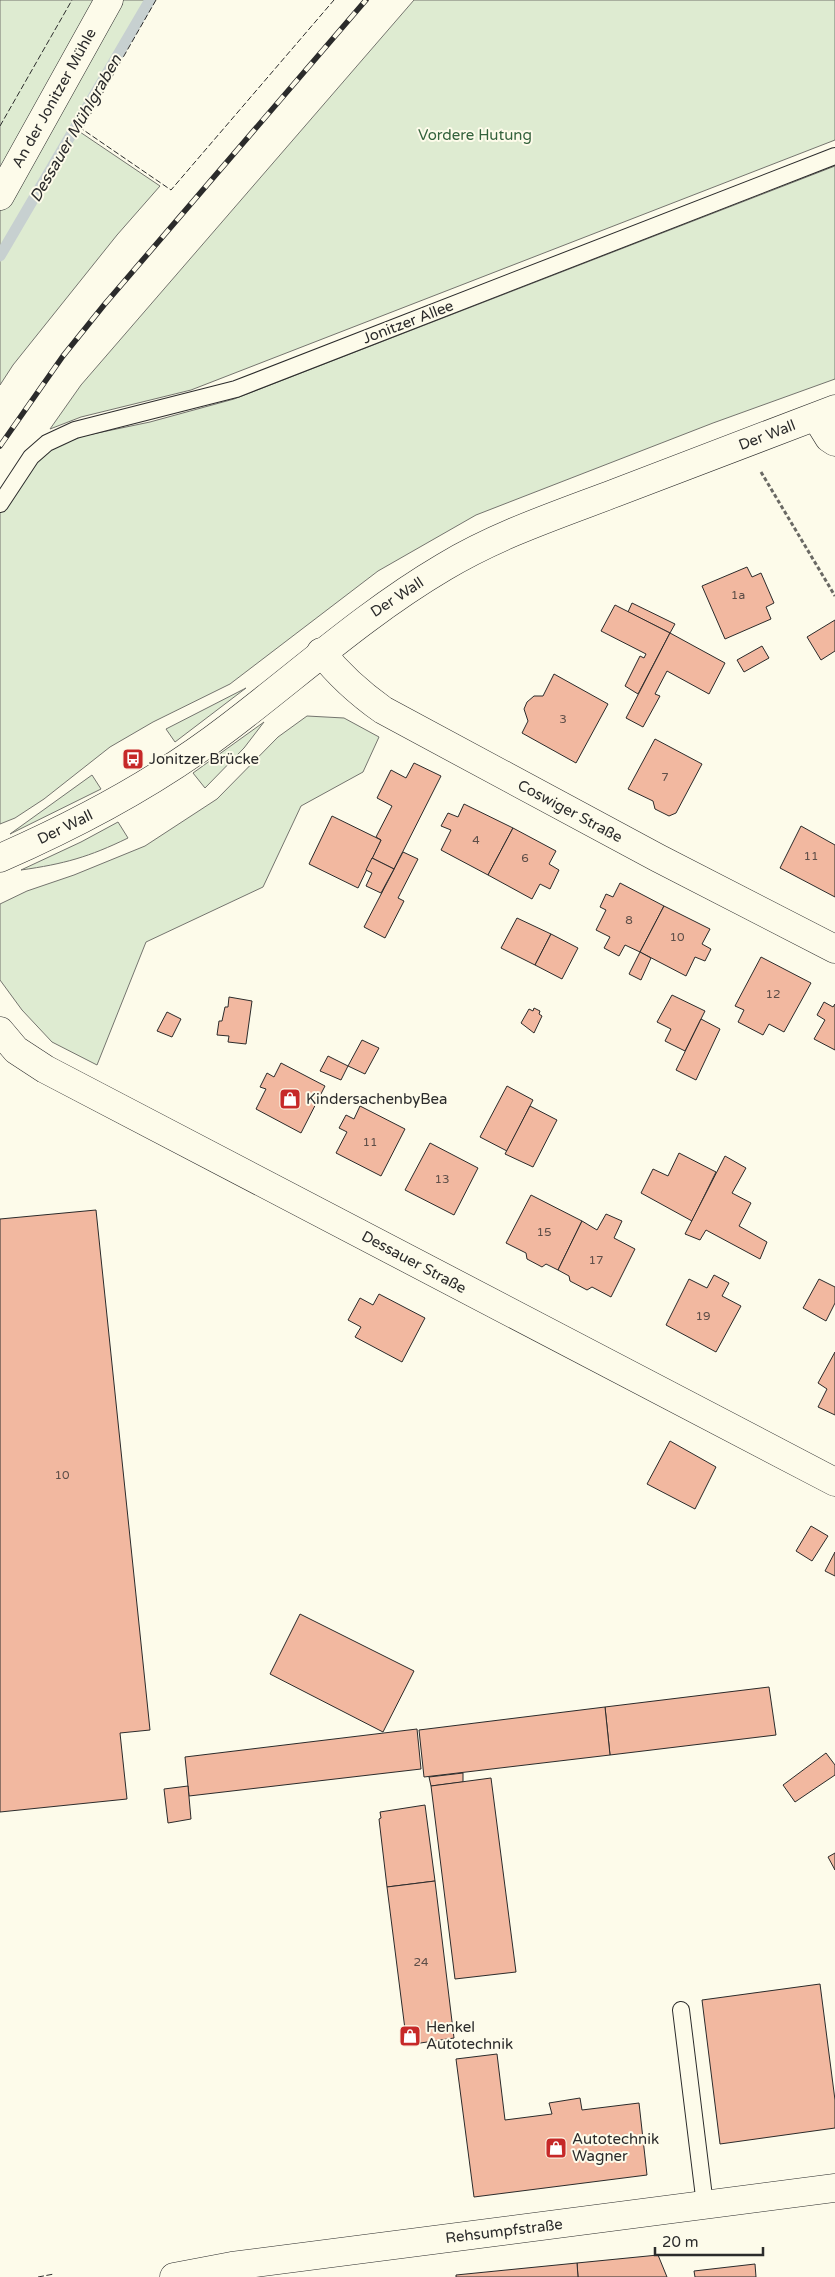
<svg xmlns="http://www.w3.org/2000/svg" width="835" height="2277" font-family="'Varela Round',sans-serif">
  <rect width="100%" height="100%" fill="#fdfbea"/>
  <g fill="#deebd1" stroke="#74746e">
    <path d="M 0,0 L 147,0 L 77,130 L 160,186 L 117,235 L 13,365 L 0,385 Z"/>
    <path d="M 414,0 L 835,0 L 835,140 L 191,390 L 81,417 L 50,429 L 81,385 Z"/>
    <path d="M 835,166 L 835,379 L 713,423 L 476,515 L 378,571 L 230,684 L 153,722 L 110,747 L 44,799 L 15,818 L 0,824 L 0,511 L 30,468 L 49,449 L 83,436 L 150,422 L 234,399 Z"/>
    <path d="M 246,688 L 175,742 L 166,729 Z"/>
    <path d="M 307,716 L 344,718 L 379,737 L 363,772 L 301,806 L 263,887 L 146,942 L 97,1065 L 52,1042 L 22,1010 L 0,980 L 0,904 L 27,891 L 74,875 L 145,846 L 217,799 L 278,737 Z"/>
    <path d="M 264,722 L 244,748 L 205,788 L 193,773 Z"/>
    <path d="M 92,775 L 101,789 L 10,834 Z"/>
    <path d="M 118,822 L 128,838 C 89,857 64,864 21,870 L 81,842 Z"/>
  </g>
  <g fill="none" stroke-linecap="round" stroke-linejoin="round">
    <path stroke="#c7d0d0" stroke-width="11" d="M 0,256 L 150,0"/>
  </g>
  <g fill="#f2b8a0" stroke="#2b2b2b">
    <path d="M 747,567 L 752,577 L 761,573 L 774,603 L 766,607 L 771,619 L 725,639 L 702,586 Z"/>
    <path d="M 632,603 L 675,624 L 670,633 L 628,612 Z"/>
    <path d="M 615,605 L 670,633 L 638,694 L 625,686 L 640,656 L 644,658 L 646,654 L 601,631 Z"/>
    <path d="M 835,620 L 835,651 L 821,660 L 807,637 Z"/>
    <path d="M 670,633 L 725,663 L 709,694 L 667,671 L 655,694 L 660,696 L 643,727 L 626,718 Z"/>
    <path d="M 762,646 L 769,658 L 744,672 L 737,660 Z"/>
    <path d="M 554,674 L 608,704 L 576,763 L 522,733 L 528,721 L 524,709 L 527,702 L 534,696 L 543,696 Z"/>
    <path d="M 655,739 L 702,764 L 676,813 L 669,816 L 655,809 L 653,801 L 628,789 Z"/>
    <path d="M 414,763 L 441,776 L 394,869 L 372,858 L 381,840 L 376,837 L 392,806 L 377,798 L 391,770 L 406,778 Z"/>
    <path d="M 464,804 L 513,828 L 488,875 L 441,850 L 451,830 L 441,826 L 448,813 L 458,817 Z"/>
    <path d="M 332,816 L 381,840 L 358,888 L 309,864 Z"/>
    <path d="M 801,826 L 835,845 L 835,897 L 780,868 Z"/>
    <path d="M 513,828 L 556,851 L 549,864 L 559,870 L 550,889 L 540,884 L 532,899 L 488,875 Z"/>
    <path d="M 403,852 L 418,859 L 398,898 L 404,901 L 385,938 L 364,927 Z"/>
    <path d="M 372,858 L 394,869 L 381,893 L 366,886 L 372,873 L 366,870 Z"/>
    <path d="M 620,883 L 664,906 L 640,952 L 625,945 L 619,956 L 604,948 L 610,937 L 596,930 L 606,910 L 600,907 L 606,894 L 613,897 Z"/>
    <path d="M 664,906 L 710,929 L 702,944 L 711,949 L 705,961 L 695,957 L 686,976 L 640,952 Z"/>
    <path d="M 517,918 L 551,934 L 535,965 L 501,948 Z"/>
    <path d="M 551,934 L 578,948 L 562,979 L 535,965 Z"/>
    <path d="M 640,952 L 651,958 L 641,980 L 629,974 Z"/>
    <path d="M 761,957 L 811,983 L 784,1032 L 769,1024 L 763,1035 L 738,1022 L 744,1010 L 735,1006 Z"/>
    <path d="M 672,995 L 705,1011 L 685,1051 L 665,1041 L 671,1029 L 657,1022 Z"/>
    <path d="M 229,997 L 252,1001 L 246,1044 L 228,1042 L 229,1036 L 217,1035 L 219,1021 L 222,1021 L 225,1007 L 228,1007 Z"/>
    <path d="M 824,1002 L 833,1007 L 835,1004 L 835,1050 L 814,1039 L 825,1020 L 817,1015 Z"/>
    <path d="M 534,1008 L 540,1011 L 539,1014 L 542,1016 L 534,1033 L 521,1023 L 529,1009 L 533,1011 Z"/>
    <path d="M 167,1012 L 181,1019 L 172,1037 L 157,1031 Z"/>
    <path d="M 701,1019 L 720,1029 L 696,1080 L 676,1070 Z"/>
    <path d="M 362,1040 L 379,1048 L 365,1074 L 348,1066 Z"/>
    <path d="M 328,1056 L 348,1066 L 341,1080 L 320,1071 Z"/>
    <path d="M 281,1063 L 325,1086 L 301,1133 L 256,1109 L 266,1089 L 260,1087 L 267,1073 L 274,1077 Z"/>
    <path d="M 507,1086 L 533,1100 L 507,1151 L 480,1137 Z"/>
    <path d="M 360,1106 L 405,1129 L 381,1176 L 336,1153 L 347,1132 L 339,1128 L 346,1115 L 354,1119 Z"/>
    <path d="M 530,1106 L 557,1120 L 533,1167 L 505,1154 Z"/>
    <path d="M 430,1143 L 478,1168 L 454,1215 L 405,1190 Z"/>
    <path d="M 679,1153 L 716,1172 L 692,1221 L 641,1193 L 653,1169 L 668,1176 Z"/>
    <path d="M 725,1156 L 746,1168 L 732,1193 L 751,1203 L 739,1226 L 767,1242 L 760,1259 L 706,1230 L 700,1240 L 685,1234 Z"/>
    <path d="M 531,1195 L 582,1221 L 558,1270 L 546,1264 L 542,1267 L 527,1259 L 526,1253 L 506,1243 Z"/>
    <path d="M 96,1210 L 150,1730 L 120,1733 L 127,1799 L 0,1812 L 0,1219 Z"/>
    <path d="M 606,1214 L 622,1221 L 614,1238 L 635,1249 L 611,1297 L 592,1287 L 587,1290 L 570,1281 L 569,1276 L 558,1270 L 582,1221 L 597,1230 Z"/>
    <path d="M 714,1275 L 729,1283 L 722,1296 L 741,1306 L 716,1352 L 666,1325 L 689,1279 L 707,1288 Z"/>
    <path d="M 819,1279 L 835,1287 L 835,1303 L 826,1321 L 803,1308 Z"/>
    <path d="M 379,1294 L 425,1318 L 402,1362 L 355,1337 L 361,1327 L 348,1320 L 360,1298 L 373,1305 Z"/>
    <path d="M 835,1352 L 835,1415 L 818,1407 L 827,1389 L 818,1383 Z"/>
    <path d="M 670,1441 L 716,1467 L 695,1509 L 647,1484 Z"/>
    <path d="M 811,1526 L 828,1536 L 812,1561 L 796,1551 Z"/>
    <path d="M 835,1552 L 835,1576 L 825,1571 Z"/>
    <path d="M 300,1614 L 414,1671 L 383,1732 L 270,1674 Z"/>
    <path d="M 769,1687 L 776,1735 L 610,1755 L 605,1707 Z"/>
    <path d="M 605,1707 L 610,1755 L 424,1777 L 419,1730 Z"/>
    <path d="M 417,1729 L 421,1769 L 189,1796 L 185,1757 Z"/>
    <path d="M 826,1753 L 835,1765 L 835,1775 L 795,1802 L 783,1785 Z"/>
    <path d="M 463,1773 L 463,1782 L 431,1786 L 429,1777 Z"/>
    <path d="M 491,1778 L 516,1972 L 455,1979 L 431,1786 Z"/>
    <path d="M 188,1786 L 191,1819 L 168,1823 L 164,1789 Z"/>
    <path d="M 425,1805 L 435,1881 L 387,1887 L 379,1819 L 381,1818 L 380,1812 Z"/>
    <path d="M 835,1853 L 835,1870 L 828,1857 Z"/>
    <path d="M 435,1881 L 454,2038 L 407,2045 L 387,1887 Z"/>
    <path d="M 820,1984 L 835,2100 L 835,2128 L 720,2144 L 702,2000 Z"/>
    <path d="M 497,2054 L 505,2120 L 552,2114 L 549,2103 L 580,2098 L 582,2110 L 639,2103 L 647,2175 L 474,2197 L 456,2059 Z"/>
    <path d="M 658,2255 L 667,2277 L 578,2277 L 577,2263 Z"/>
    <path d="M 577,2263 L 578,2277 L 456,2277 L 456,2275 Z"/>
    <path d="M 755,2264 L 756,2277 L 695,2277 L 694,2271 Z"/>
  </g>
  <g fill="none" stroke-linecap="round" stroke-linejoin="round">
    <g stroke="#2b2b2b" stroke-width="18">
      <g id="lane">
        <path d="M 0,504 L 31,457 L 47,443 L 75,430 L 236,389 L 835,156"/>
        <path d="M 681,2010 L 705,2205"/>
      </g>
    </g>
    <g stroke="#2b2b2b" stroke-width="29">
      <g id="street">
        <path d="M 0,196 L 109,0"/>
        <path d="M 816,417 L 829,438 L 835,442"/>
        <path d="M 321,652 C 339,675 359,693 383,710 L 658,858 L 835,949"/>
        <path d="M 0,1031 L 16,1050 L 45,1069 L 835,1482"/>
        <path d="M 174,2277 L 232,2266 L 835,2188"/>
      </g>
    </g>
    <g stroke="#2b2b2b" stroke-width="29">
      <path id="secondary" d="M 0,858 C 80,823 159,781 229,727 C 300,673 366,613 444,567 C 497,535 557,515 615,493 C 689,465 762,437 835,409"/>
    </g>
    <path stroke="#6a6964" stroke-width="3" stroke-dasharray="4 2.5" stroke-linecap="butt" d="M 761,472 L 835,596"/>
    <use href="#lane" stroke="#fdfbea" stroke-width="16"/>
    <use href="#street" stroke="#fdfbea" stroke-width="28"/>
    <use href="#secondary" stroke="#fdfbea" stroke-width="28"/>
    <g stroke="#2b2b2b" stroke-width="5.5">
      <path id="rail" d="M 0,446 L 63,356 L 104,305 L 366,0"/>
    </g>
    <use href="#rail" stroke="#fdfbea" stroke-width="4" stroke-dasharray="11" stroke-linecap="butt"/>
    <g stroke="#2b2b2b" stroke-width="1" stroke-dasharray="6 2.5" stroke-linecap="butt">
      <path d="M 156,0 L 82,129 L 171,190 L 334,0"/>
      <path d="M 0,126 L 72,0"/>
      <path d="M 38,2277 L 54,2274"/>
    </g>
  </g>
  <defs>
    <g id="bus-square" transform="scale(1.125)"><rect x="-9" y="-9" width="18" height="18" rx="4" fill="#c62828" stroke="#fdfbea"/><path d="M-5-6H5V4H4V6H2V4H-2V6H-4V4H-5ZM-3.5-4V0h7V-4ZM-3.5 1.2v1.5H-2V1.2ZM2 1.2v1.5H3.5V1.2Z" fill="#fff"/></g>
    <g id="shop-square" transform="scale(1.125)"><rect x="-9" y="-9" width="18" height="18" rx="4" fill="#c62828" stroke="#fdfbea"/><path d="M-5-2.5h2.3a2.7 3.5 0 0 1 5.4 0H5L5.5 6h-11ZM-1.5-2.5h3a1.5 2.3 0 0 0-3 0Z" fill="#fff"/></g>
  </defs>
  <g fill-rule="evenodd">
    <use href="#bus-square" x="133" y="759"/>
    <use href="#shop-square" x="290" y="1099"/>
    <use href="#shop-square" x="410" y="2036"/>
    <use href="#shop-square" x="556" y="2148"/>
  </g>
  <g text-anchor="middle" stroke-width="4" stroke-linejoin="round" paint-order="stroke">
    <g font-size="12" fill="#5d4e48">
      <text x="738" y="599">1a</text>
      <text x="563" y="723">3</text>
      <text x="665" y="781">7</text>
      <text x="476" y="844">4</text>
      <text x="811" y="860">11</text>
      <text x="525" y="862">6</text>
      <text x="629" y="924">8</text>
      <text x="677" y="941">10</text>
      <text x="773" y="998">12</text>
      <text x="370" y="1146">11</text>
      <text x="442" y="1183">13</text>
      <text x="544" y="1236">15</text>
      <text x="596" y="1264">17</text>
      <text x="703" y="1320">19</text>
      <text x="62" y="1479">10</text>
      <text x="421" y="1966">24</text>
    </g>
    <g font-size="15" fill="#2b2b2b" stroke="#fdfbea">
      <text transform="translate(54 98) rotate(-61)" y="5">An der Jonitzer Mühle</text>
      <text transform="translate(408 322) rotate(-21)" y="5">Jonitzer Allee</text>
      <text transform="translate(767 435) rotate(-21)" y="5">Der Wall</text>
      <text transform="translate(397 597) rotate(-33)" y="5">Der Wall</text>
      <text transform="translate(570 811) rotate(28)" y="5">Coswiger Straße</text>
      <text transform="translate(65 827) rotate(-26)" y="5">Der Wall</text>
      <text transform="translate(414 1262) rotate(28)" y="5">Dessauer Straße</text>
      <text transform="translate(504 2231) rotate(-7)" y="5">Rehsumpfstraße</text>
    </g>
    <g font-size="15" fill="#34623c" stroke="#fdfbea">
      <text x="475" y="140">Vordere Hutung</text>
    </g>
    <g font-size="15" fill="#2b2b2b" stroke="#fdfbea" text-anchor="start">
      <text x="149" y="764">Jonitzer Brücke</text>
      <text x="306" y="1104">KindersachenbyBea</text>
      <text x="426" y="2032">Henkel<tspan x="426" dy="17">Autotechnik</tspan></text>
      <text x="572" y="2144">Autotechnik<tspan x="572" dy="17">Wagner</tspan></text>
    </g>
    <g font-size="16" font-style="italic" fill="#2b2b2b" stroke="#fdfbea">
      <text transform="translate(75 128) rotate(-60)" y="6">Dessauer Mühlgraben</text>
    </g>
  </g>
  <path d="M655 2247v8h108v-8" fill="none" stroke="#2b2b2b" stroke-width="2.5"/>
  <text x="662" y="2247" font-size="15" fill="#2b2b2b" stroke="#fdfbea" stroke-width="4" paint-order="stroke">20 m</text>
</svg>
